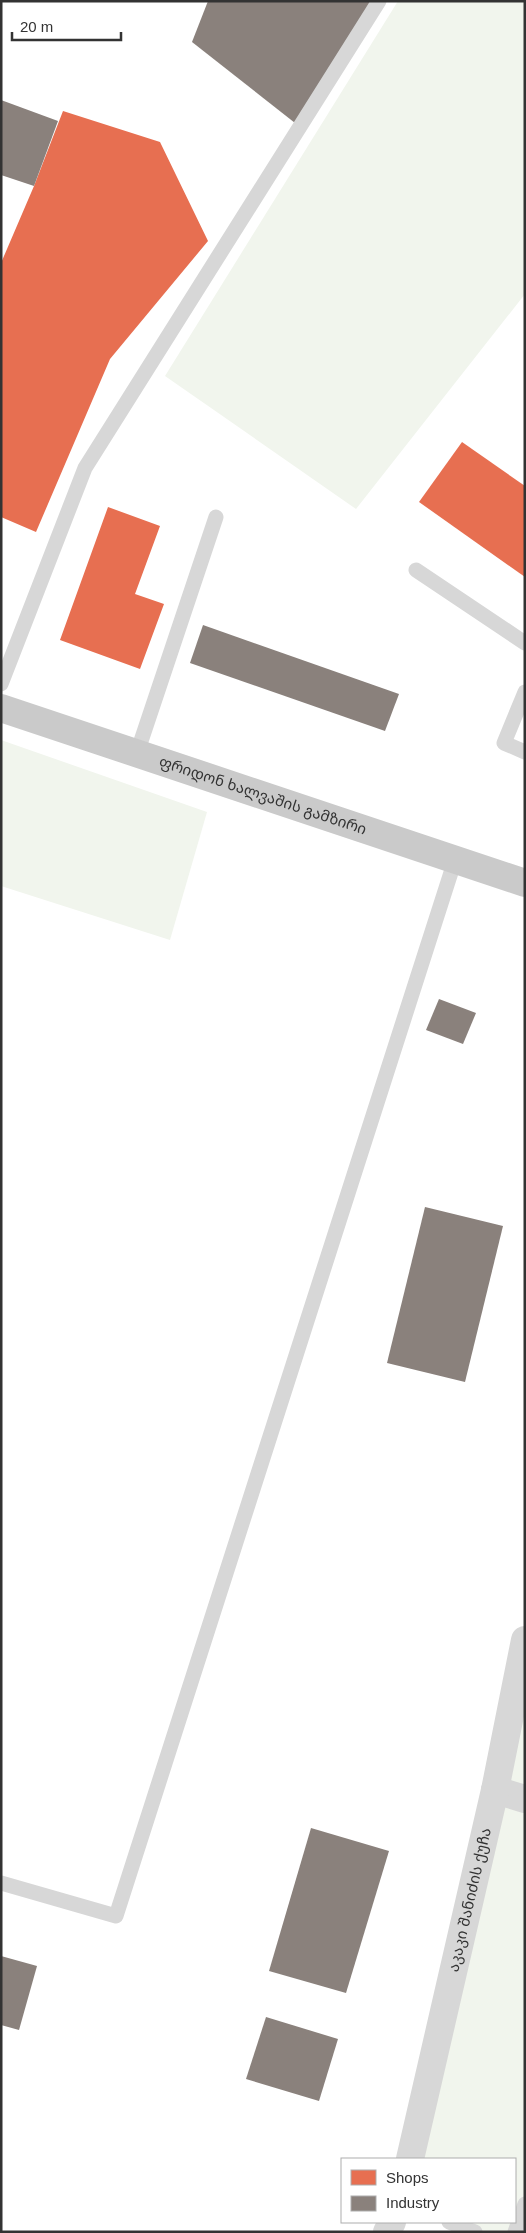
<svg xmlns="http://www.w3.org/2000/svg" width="526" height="2233" font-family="Arial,'Noto Sans Georgian',sans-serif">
  <rect width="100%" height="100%" fill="#fff"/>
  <g fill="#f1f5ed">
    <path d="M 398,1 L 525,1 L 525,294 L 356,509 L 165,376 Z"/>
    <path d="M 1,740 L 207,812 L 170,940 L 1,886 Z"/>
    <path d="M 525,1652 L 525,2204 L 515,2232 L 475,2232 L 449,2222 L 515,2222 L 515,2159 L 410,2159 Z"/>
  </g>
  <g fill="#e76f51">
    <path d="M 63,111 L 160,142 L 208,241 L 110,359 L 36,532 L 1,517 L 1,263 L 34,186 Z"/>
    <path d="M 462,442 L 525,486 L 525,577 L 419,502 Z"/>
    <path d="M 108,507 L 160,526 L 135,594 L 164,604 L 140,669 L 60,640 Z"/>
  </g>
  <g fill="#8a817c">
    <path d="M 208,1 L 373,1 L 295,123 L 192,42 Z"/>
    <path d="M 1,100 L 58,121 L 34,186 L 1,175 Z"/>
    <path d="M 203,625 L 399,694 L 385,731 L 190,663 Z"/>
    <path d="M 439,999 L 476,1013 L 463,1044 L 426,1030 Z"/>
    <path d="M 425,1207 L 503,1226 L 465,1382 L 387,1363 Z"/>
    <path d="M 311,1828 L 389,1851 L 346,1993 L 269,1971 Z"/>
    <path d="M 1,1956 L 37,1966 L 19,2030 L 1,2025 Z"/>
    <path d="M 266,2017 L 338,2039 L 319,2101 L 246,2079 Z"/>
  </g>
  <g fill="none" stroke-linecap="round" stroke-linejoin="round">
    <g stroke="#d7d7d7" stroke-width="15">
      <path d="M 416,570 L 525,643"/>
      <path d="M 1,684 L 85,468 L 379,1"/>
      <path d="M 525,692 L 504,743 L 525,752"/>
      <path d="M 137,753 L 216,517"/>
      <path d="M 1,1883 L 116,1916 L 455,860"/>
      <path d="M 449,2222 L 475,2232"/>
      <path d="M 515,2232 L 525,2204"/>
    </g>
    <g stroke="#d7d7d7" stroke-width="28">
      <path d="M 495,1790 L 525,1799"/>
      <path id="s1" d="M 410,2159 L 495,1790 L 525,1640"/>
      <path d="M 387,2232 L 392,2222"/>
    </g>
    <path stroke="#cacaca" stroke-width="28" id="s2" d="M 1,708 L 525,883"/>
  </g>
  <g text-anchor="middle" stroke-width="5" stroke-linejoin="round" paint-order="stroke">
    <g font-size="15" fill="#333" stroke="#fff">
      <text dy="5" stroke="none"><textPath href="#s2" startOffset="276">ფრიდონ ხალვაშის გამზირი</textPath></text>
      <text dy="5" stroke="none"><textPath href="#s1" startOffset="266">აკაკი შანიძის ქუჩა</textPath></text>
    </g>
  </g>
  <rect width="526" height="2233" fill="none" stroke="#333333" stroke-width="5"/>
  <rect x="341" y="2158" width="175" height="65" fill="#ffffff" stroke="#adadad"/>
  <rect x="351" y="2170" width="25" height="15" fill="#e76f51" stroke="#adadad"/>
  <text x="386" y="2183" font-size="15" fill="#333333">Shops</text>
  <rect x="351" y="2196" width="25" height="15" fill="#8a817c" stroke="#adadad"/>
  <text x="386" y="2208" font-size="15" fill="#333333">Industry</text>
  <path d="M12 32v8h109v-8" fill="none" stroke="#333333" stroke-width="2.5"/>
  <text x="20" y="32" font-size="15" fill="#333333" stroke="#ffffff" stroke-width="4" paint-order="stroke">20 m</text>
</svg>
